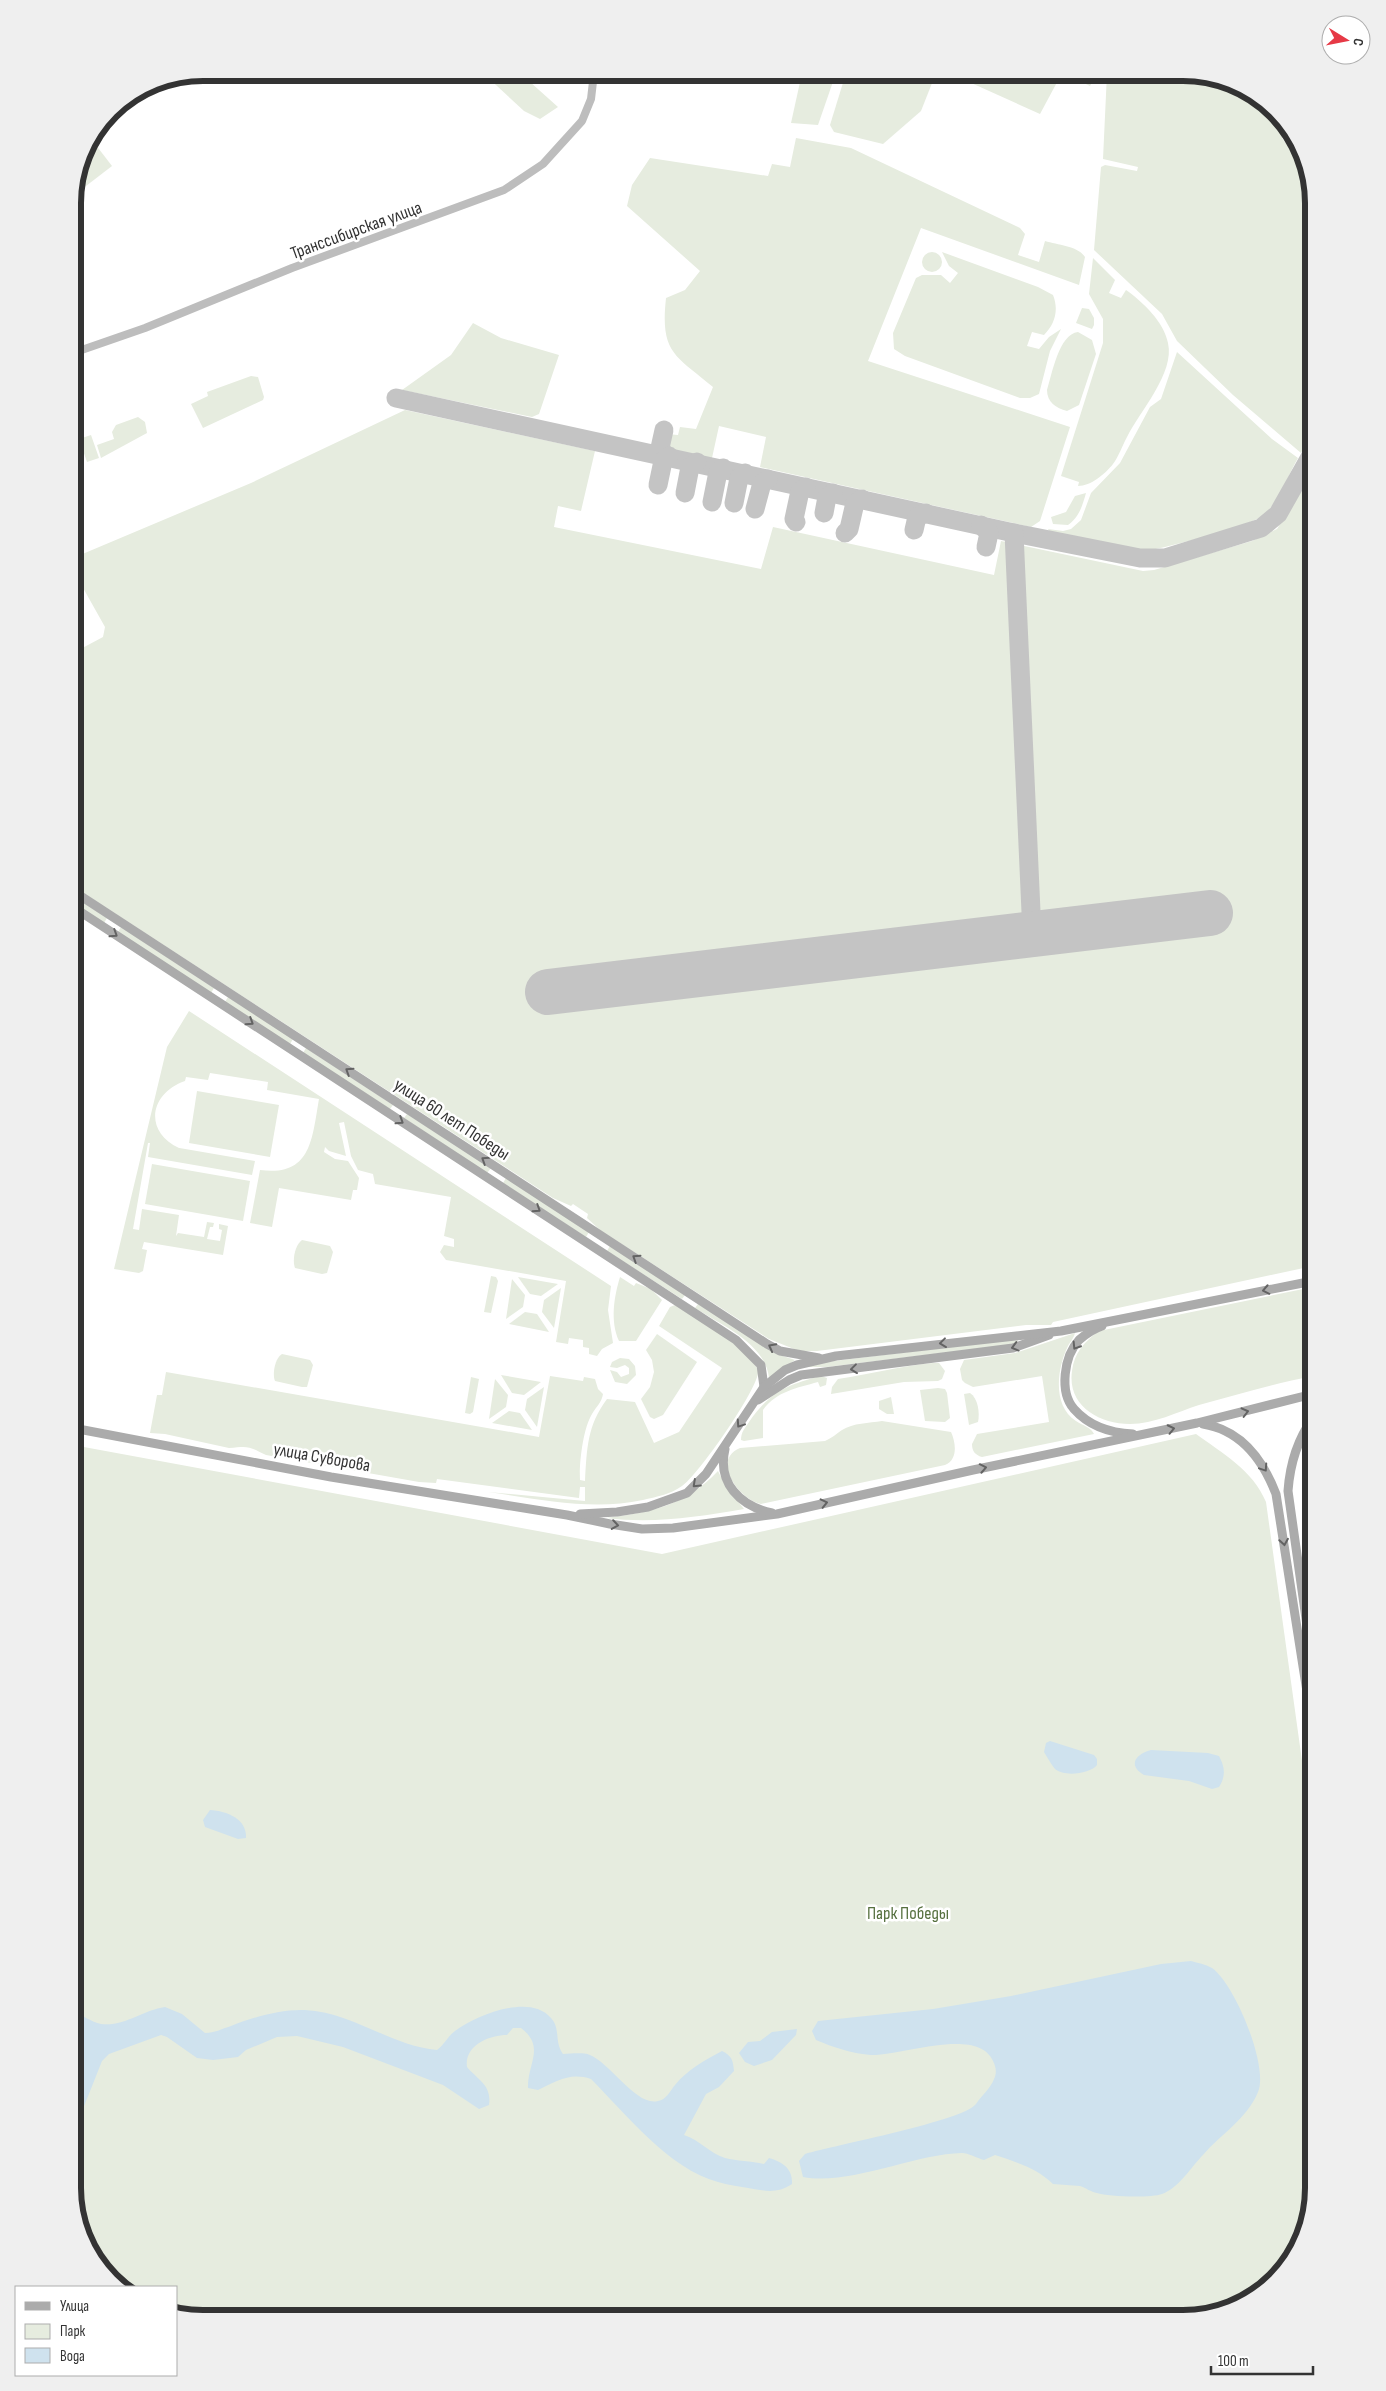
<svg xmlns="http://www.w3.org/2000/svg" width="1386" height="2391" font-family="'Sofia Sans Condensed',sans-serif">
  <rect width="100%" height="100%" fill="#fff"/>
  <g fill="#e6ecdf">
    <path d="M 483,73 L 520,73 L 558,107 L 540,119 L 524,111 Z"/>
    <path d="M 802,73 L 836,73 L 818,125 L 791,123 Z"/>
    <path d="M 846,73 L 936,73 L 921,111 L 883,144 L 834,132 L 830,125 Z"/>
    <path d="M 949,73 L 1062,73 L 1040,114 Z"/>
    <path d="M 1063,73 L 1097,73 L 1090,86 Z"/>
    <path d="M 1107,73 L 1191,73 L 1255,95 L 1286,130 L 1282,138 L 1302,166 L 1304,164 L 1313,204 L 1313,433 L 1301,453 L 1233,395 L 1177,341 L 1162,314 L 1094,250 L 1101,167 L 1105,165 L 1137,171 L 1138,167 L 1103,159 Z"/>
    <path d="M 796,138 L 851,148 L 1020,228 L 1025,234 L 1018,255 L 1039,262 L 1045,241 C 1058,245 1078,246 1085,257 L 1079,285 L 921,228 L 868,361 L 1070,427 L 1040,521 L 1031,527 L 760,467 L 766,437 L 719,426 L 712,458 L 663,448 L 667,434 L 678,435 L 680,427 L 696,429 L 713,387 C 675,355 660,353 666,298 L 685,290 L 700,271 L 627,206 L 632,185 L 650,158 L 768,176 L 772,164 L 790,167 Z"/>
    <path d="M 92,140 L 112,166 L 73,196 L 83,153 Z"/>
    <path d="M 942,252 L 1038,287 L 1053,295 C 1059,310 1055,324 1044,335 L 1032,332 L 1027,346 L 1039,349 L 1049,337 L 1061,329 L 1050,351 L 1039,394 L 1030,398 L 1020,398 L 905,356 L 894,349 L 893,333 L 916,278 L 922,275 L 941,275 L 950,283 L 958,273 L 949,266 Z"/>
    <circle cx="932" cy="262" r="10"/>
    <path d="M 1093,258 L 1115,280 L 1109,293 L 1121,298 L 1126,290 C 1143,302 1164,322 1168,343 C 1175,373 1140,411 1127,437 C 1122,446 1119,456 1113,464 C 1105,474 1091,486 1078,486 L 1079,482 L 1061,476 L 1103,343 L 1103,319 L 1089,294 Z"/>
    <path d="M 1082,308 L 1089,309 L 1094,318 L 1094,325 L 1092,329 L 1076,323 Z"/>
    <path d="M 473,323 L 501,338 L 559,355 L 539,414 L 532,417 L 402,390 L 451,355 Z"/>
    <path d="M 1078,332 L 1092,340 L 1096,354 L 1079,405 L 1067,411 C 1056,408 1047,402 1047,390 C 1052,374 1059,334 1078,332 Z"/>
    <path d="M 1177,352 L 1272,439 L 1298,458 C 1288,475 1279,501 1264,515 C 1252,525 1167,548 1149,550 L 1135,550 L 1049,531 L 1048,529 L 1063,531 L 1071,529 L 1081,520 L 1091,493 L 1120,463 L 1150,407 L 1161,399 Z"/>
    <path d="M 251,376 L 258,377 L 264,397 L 263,400 L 203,428 L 191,404 L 208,396 L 207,392 Z"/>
    <path d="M 405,410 L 595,451 L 581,511 L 558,506 L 554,527 L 761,569 L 773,527 L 994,575 L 1001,541 L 1143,571 L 1154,570 L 1252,541 L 1277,529 L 1313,471 L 1313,1266 L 1053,1322 L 1051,1325 L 1026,1325 L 817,1351 L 799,1351 L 769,1339 L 600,1230 L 587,1218 L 588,1214 L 573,1204 L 571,1206 L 553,1198 L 73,886 L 73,653 L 103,637 L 105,627 L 73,570 L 73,558 L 251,483 Z"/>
    <path d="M 138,417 L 145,422 L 147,433 L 101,458 L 97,445 L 114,439 L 112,432 L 116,425 Z"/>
    <path d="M 91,435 L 99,458 L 87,462 L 79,439 Z"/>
    <path d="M 1086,493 C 1082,507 1079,517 1068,525 L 1053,524 L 1051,517 L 1066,512 L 1075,496 Z"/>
    <path d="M 73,896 L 107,918 L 104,923 L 73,902 Z"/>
    <path d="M 121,927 L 214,988 L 211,993 L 118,932 Z"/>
    <path d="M 228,997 L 293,1039 L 290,1044 L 225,1002 Z"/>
    <path d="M 189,1011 L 611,1286 L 608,1310 L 613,1343 L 602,1349 L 597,1356 L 589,1354 L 589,1348 L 583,1347 L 583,1340 L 569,1338 L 568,1344 L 556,1342 L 566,1281 L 446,1260 L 440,1252 L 444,1245 L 454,1247 L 454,1239 L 444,1236 L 451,1197 L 375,1184 L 373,1174 L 358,1170 L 351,1156 L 344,1122 L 339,1123 L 346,1156 L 329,1151 L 325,1147 L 324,1152 L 335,1159 L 348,1161 L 359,1178 L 357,1190 L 353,1190 L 351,1200 L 279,1188 L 272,1227 L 250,1223 L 260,1170 C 312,1177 312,1138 319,1099 L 267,1090 L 268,1082 L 210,1073 L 208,1080 L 186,1077 L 185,1081 C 150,1093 143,1131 179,1148 L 162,1145 L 255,1161 L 252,1175 L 148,1157 L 150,1143 L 148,1143 L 133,1229 L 139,1230 L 142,1209 L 179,1215 L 176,1236 L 178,1233 L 204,1237 L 207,1222 L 214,1223 L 213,1227 L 210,1227 L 207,1239 L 220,1241 L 222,1230 L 219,1229 L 219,1224 L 228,1226 L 223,1255 L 144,1242 L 142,1249 L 147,1250 L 143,1271 L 139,1273 L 114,1269 L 167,1047 Z"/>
    <path d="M 306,1048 L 393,1105 L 390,1109 L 303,1053 Z"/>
    <path d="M 197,1091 L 279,1105 L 270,1157 L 189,1143 Z"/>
    <path d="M 407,1114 L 491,1168 L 487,1173 L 404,1118 Z"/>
    <path d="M 152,1164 L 250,1181 L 243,1221 L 145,1204 Z"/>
    <path d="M 506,1178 L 589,1232 L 586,1237 L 503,1183 Z"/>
    <path d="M 302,1240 L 330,1246 L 333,1252 L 327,1273 L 322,1274 L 295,1268 C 292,1260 295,1245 302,1240 Z"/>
    <path d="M 610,1246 L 685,1295 L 682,1299 L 607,1251 Z"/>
    <path d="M 491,1276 L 496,1277 L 498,1281 L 491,1313 L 484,1312 Z"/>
    <path d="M 518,1277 L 558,1284 L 541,1296 L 530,1294 Z"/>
    <path d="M 620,1277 L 634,1286 L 636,1283 L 651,1289 L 662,1300 L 636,1341 L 619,1341 C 610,1321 614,1297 620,1277 Z"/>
    <path d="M 512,1279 L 525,1295 L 523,1307 L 506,1319 Z"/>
    <path d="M 1313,1287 L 1313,1376 C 1276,1383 1237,1395 1199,1405 C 1177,1412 1154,1424 1130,1424 C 1098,1424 1067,1405 1072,1371 C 1074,1353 1085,1341 1099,1331 Z"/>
    <path d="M 561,1288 L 554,1328 L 542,1312 L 544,1300 Z"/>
    <path d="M 698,1304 L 780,1355 L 795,1360 L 769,1378 C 766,1344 721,1325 695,1308 Z"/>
    <path d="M 675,1305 C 695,1318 751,1349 758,1370 C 762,1384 697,1477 682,1486 C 671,1494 656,1497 643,1500 C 591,1511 540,1499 488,1492 L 585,1501 L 585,1487 L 580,1487 L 579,1498 L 437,1479 L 436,1483 L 419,1482 L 266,1455 C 248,1446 249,1446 229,1448 L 165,1434 L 150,1433 L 157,1395 L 162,1395 L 166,1372 L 539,1437 L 550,1376 L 583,1381 L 584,1377 L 595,1379 L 598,1389 L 603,1394 C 602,1402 596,1407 592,1414 C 583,1429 579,1463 580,1480 L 585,1481 C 587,1448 587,1426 607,1399 L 635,1402 L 654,1443 L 679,1432 L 722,1368 L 659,1326 L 670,1307 Z"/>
    <path d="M 525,1312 L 537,1314 L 549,1332 L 509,1324 Z"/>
    <path d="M 1075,1333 C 1074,1338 1070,1342 1068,1346 C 1057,1368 1052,1406 1076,1421 C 1082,1425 1092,1428 1094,1434 L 982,1457 C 975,1455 972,1451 972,1444 L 977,1434 L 1049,1422 L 1042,1376 L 973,1387 L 965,1383 L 962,1380 L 960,1369 L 964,1360 L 1015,1353 Z"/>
    <path d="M 657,1334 L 697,1362 L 663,1415 L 654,1419 L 650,1417 L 641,1399 L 650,1387 L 654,1372 L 652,1360 L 646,1350 Z"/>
    <path d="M 1015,1339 L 1018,1340 L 1016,1344 L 827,1367 L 803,1367 L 826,1362 Z"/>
    <path d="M 282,1354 L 310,1360 L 313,1365 L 307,1387 L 302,1387 L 275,1381 C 272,1374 275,1358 282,1354 Z"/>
    <path d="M 620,1358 L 629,1359 L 635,1366 L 636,1375 L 627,1384 L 615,1382 L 610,1370 L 617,1372 L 621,1377 L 629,1374 L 629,1368 L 625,1365 L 617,1368 L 610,1367 L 612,1362 Z"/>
    <path d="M 933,1363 L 939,1363 L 945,1371 L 942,1379 L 938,1381 L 904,1382 L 831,1394 L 832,1387 L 838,1379 C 871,1374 901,1366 933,1363 Z"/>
    <path d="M 501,1375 L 541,1382 L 524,1395 L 512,1393 Z"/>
    <path d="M 821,1376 L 827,1378 L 826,1385 L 820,1387 L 818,1382 C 797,1388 777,1391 763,1410 L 763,1438 L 744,1441 L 741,1440 C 741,1432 745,1428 749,1422 C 770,1392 786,1385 821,1376 Z"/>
    <path d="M 471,1377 L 479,1379 L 473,1412 L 470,1414 L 465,1413 Z"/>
    <path d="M 495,1379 L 508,1395 L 506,1407 L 489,1419 Z"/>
    <path d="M 544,1387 L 537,1427 L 525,1410 L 527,1399 Z"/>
    <path d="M 938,1388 L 945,1389 L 947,1393 L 950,1418 L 945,1422 L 925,1421 L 920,1390 Z"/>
    <path d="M 970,1393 C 978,1398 980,1413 978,1422 L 969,1425 L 964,1394 Z"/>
    <path d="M 891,1397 L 894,1414 L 887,1414 L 879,1409 L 879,1401 Z"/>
    <path d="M 509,1411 L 520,1413 L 532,1430 L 492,1423 Z"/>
    <path d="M 882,1421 L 951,1432 C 956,1443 958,1460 945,1465 L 761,1504 C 740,1500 710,1461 740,1448 L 825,1441 C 832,1438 836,1434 842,1430 C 853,1423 869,1423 882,1421 Z"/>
    <path d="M 1196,1434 C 1222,1453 1253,1470 1266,1502 L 1313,1840 L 1313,2188 L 1292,2260 L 1240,2305 L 1182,2318 L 195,2318 L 176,2312 L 176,2287 L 123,2287 L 86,2245 L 73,2187 L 73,1445 L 662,1554 Z"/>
    <path d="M 718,1471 L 725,1485 L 744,1509 C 697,1517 653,1524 606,1518 C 651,1512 685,1506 718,1471 Z"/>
  </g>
  <g fill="#cfe2ee">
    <path d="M 1050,1741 L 1094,1755 L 1097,1759 L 1097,1765 C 1090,1774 1064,1777 1055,1769 C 1051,1764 1047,1757 1044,1752 L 1046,1743 Z"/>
    <path d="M 1151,1750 L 1208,1753 L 1219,1756 C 1225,1767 1226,1776 1219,1787 L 1212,1789 L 1189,1781 L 1144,1775 C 1127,1765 1136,1754 1151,1750 Z"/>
    <path d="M 210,1810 C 227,1811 247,1819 246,1838 L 238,1839 L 205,1827 L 203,1820 Z"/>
    <path d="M 1191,1961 C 1198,1963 1205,1964 1212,1968 C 1235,1984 1269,2067 1258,2092 C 1247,2119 1221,2134 1203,2155 C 1191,2167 1179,2188 1162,2194 C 1152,2198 1108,2197 1097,2193 C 1091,2192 1086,2188 1080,2186 C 1071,2185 1062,2185 1053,2184 C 1037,2168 1016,2162 995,2155 L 984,2160 C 977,2158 968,2153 962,2153 C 914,2154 849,2186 803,2177 L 799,2161 L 805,2154 C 835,2145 963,2121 976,2104 C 981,2096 991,2088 994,2079 C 997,2073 996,2067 993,2061 C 978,2026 901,2056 871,2055 C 854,2054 832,2047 816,2040 L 812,2031 L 818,2021 L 933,2009 L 1011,1996 L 1161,1964 Z"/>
    <path d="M 165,2007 L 182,2014 L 205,2033 C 215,2033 221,2029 231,2026 C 254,2017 281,2009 305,2010 C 352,2012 391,2046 437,2050 C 444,2045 448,2036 455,2031 C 477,2015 530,1993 551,2018 C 561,2029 554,2042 563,2054 C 571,2054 582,2052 590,2055 C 610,2063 637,2107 658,2101 C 666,2100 670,2091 675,2085 C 687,2070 705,2060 722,2051 C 732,2056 733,2060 734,2071 L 719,2087 L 706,2094 L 684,2135 C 700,2140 709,2153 725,2158 C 737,2161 751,2161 764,2164 L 769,2158 C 783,2162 793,2169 792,2184 C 777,2194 765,2191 748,2188 C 738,2186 728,2185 718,2182 C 669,2169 626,2114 591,2079 C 570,2072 557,2081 538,2090 L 528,2088 C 527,2064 546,2047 521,2028 L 513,2028 L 507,2035 C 490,2035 464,2045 467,2067 C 478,2080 492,2085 489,2105 L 479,2109 L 443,2085 L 343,2047 L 297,2036 L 277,2037 L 246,2050 L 238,2057 L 213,2060 L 197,2058 L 167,2037 L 161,2035 L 109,2054 L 102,2061 L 73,2134 L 73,2089 L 81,2055 L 81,2045 L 73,2038 L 73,2012 C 83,2015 91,2022 101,2024 C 124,2027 143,2010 165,2007 Z"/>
    <path d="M 797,2029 L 796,2035 L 772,2060 L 754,2066 L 745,2062 L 739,2053 L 748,2042 L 760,2041 L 772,2032 Z"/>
  </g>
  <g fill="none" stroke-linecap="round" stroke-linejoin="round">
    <g stroke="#c4c4c4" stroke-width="19">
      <path d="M 396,398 L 1014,533 L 1140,558 L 1165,558 L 1261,528 L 1278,514 L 1313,452"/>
      <path d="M 664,430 L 660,448 L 665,455"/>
      <path d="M 658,485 L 663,461 L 669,456"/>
      <path d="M 685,493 L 690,467 L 697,462"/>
      <path d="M 712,502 L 718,472 L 723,468"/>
      <path d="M 734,503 L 739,478 L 745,473"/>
      <path d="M 755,509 L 762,483 L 768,479"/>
      <path d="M 824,513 L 827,497 L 833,493"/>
      <path d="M 796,522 L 794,519 L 800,491 L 806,487"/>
      <path d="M 981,525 L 989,533 L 986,547"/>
      <path d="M 914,530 L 917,517 L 926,513"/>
      <path d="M 845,533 L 849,529 L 855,503 L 862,499"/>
      <path d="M 1014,533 L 1032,934"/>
    </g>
    <path stroke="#c4c4c4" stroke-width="46" d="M 548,992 L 1210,913"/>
    <path stroke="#bdbdbd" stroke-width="8" d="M 73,353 L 145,328 L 292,268 L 504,190 L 543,164 L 582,121 L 591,99 L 594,73"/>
    <g stroke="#ababab" stroke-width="9">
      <path d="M 73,891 L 767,1344 L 780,1351 L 819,1358"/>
      <path d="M 73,907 L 736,1340 L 761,1365 L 764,1387"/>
      <path d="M 1102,1326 C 1093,1329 1086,1334 1079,1340 C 1064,1356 1059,1392 1074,1409 C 1089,1426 1111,1433 1133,1434"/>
      <path d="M 758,1400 L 789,1380 L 801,1375 L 1013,1348 L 1049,1335"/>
      <path d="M 1203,1424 C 1241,1430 1263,1460 1276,1494 L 1313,1730"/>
      <path d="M 73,1428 L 331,1477 L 567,1515 L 610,1524 L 642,1529 L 673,1528 L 777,1514 L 973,1470 L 1197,1423 L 1313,1394"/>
      <path d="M 725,1449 C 717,1483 740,1506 772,1513"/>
      <path d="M 580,1514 L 617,1512 L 648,1507 L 687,1493 L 706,1474 L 764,1387 L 785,1370 L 797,1365 L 836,1356 L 1061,1331 L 1313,1281"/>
      <path d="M 1313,1668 L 1288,1491 C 1290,1463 1297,1440 1313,1418"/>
    </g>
  </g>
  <defs><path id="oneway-chevron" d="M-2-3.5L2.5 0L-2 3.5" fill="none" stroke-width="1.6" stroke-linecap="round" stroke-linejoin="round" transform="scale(1.25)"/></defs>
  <g stroke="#636363">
    <use href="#oneway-chevron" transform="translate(114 934) rotate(33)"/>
    <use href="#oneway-chevron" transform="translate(250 1022) rotate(33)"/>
    <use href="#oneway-chevron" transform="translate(349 1071) rotate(-147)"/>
    <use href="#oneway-chevron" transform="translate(400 1121) rotate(33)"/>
    <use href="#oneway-chevron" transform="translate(485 1160) rotate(-147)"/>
    <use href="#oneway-chevron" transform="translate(537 1209) rotate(33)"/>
    <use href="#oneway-chevron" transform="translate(636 1258) rotate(-147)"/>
    <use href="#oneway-chevron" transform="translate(1266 1290) rotate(169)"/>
    <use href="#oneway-chevron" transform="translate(943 1343) rotate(173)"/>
    <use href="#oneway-chevron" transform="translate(1076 1346) rotate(122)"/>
    <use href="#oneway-chevron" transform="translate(772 1347) rotate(-152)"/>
    <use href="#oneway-chevron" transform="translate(1015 1347) rotate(165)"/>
    <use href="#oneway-chevron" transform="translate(854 1369) rotate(173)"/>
    <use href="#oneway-chevron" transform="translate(1245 1412) rotate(-14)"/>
    <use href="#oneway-chevron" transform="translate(740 1424) rotate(124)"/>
    <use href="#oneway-chevron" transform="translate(1171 1429) rotate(-12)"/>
    <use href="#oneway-chevron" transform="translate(983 1468) rotate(-11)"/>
    <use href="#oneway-chevron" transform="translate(1264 1468) rotate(56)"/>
    <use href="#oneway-chevron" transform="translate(696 1484) rotate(137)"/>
    <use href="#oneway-chevron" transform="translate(824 1503) rotate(-13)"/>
    <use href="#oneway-chevron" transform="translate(615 1525) rotate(9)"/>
    <use href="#oneway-chevron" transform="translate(1284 1542) rotate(81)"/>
  </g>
  <g text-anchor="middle" stroke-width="5" stroke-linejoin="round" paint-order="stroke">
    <g font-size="18" fill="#333" stroke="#fff">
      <text transform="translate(356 230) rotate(-20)" y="6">Транссибирская улица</text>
      <text transform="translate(452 1119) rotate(33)" y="6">улица 60 лет Победы</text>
      <text transform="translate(322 1457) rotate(10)" y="6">улица Суворова</text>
    </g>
    <g font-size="18" fill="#56703f" stroke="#fff">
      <text x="908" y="1919">Парк Победы</text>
    </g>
  </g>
  <path d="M0 0H1386V2391H0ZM203 81H1183A122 122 0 0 1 1305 203V2188A122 122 0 0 1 1183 2310H203A122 122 0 0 1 81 2188V203A122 122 0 0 1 203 81Z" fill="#efefef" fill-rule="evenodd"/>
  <path fill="none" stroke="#333" stroke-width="6" d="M203 81H1183A122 122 0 0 1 1305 203V2188A122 122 0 0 1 1183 2310H203A122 122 0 0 1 81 2188V203A122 122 0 0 1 203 81Z"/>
  <rect x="15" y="2286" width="162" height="90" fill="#ffffff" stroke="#adadad"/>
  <rect x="25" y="2302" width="25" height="8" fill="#ababab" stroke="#adadad"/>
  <text x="60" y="2311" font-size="15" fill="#333333">Улица</text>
  <rect x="25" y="2324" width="25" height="15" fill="#e6ecdf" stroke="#adadad"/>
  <text x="60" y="2336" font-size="15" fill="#333333">Парк</text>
  <rect x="25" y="2348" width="25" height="15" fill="#cfe2ee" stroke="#adadad"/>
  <text x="60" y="2361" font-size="15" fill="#333333">Вода</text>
  <g transform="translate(1346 40) rotate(100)"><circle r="24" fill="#ffffff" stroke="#adadad"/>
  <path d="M0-4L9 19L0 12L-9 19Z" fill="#e63946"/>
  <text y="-8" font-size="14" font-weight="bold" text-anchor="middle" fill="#333333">С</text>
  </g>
  <path d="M1211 2366v8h102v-8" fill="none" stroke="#333333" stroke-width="2.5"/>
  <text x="1218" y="2366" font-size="15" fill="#333333" stroke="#ffffff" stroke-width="4" paint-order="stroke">100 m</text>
</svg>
